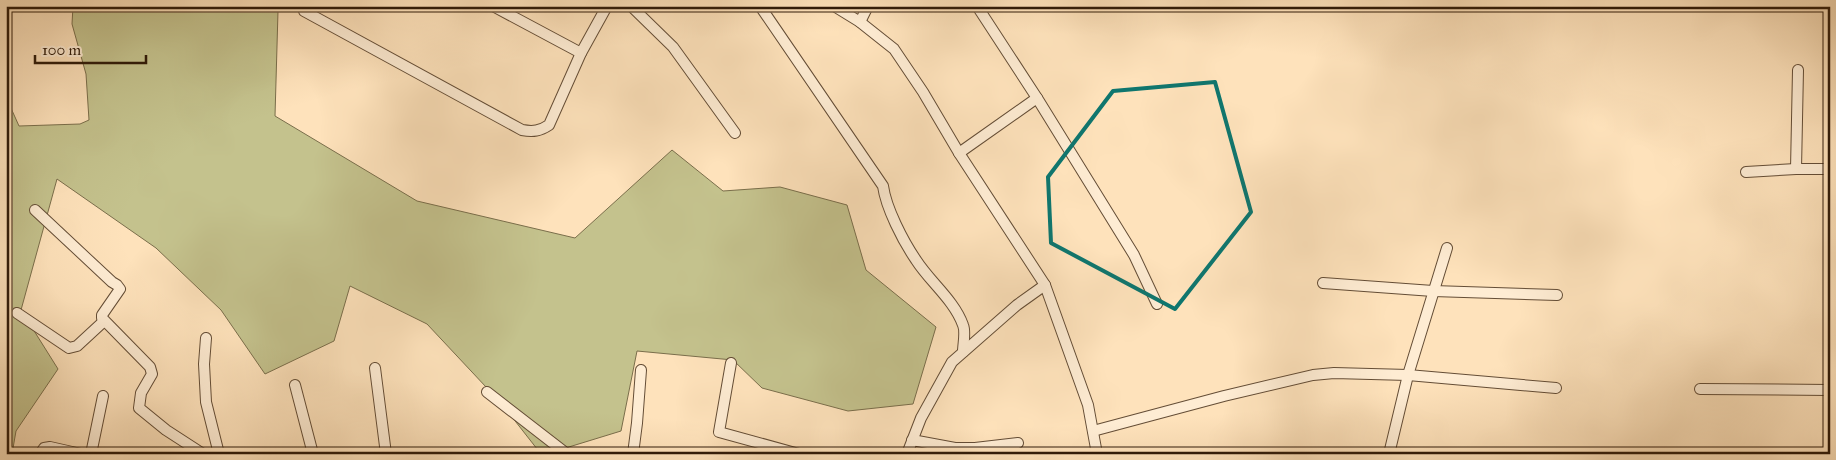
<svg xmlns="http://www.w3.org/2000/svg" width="1836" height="460" font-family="'IM FELL Great Primer',serif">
  <rect width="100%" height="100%" fill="#fee2bb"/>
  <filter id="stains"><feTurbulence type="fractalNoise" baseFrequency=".004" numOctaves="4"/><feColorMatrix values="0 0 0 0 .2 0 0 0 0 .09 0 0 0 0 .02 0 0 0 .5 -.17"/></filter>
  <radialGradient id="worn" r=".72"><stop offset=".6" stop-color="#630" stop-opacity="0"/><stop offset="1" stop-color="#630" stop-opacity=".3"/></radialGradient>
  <path fill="#c4c28d" stroke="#7a6e4b" d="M 73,6 L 281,6 L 278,11 L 275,116 L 417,201 L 575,238 L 672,150 L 723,191 L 780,187 L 847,205 L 866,270 L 936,327 L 913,404 L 848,411 L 762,388 L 733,360 L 637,351 L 621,431 L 546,454 L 541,454 L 501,403 L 427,324 L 350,286 L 334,341 L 265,374 L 221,310 L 156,248 L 57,179 L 21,310 L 58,369 L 16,431 L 12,454 L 6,454 L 6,97 L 19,126 L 80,124 L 89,120 L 86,74 L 72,24 Z"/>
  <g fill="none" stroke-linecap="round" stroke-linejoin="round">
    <g stroke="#644d36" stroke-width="12">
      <g id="minor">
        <path d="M 493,6 L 581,53"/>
        <path d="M 631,6 L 673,47 L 735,133"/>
        <path d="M 760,6 L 883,186 C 886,208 903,241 916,260 C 930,282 954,300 963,325 C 966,332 963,344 963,352"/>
        <path d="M 834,6 L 860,22 L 894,49 L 923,92 L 959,153 L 1045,285 L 1088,405 L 1097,454"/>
        <path d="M 977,6 L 1037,98 L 1134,255 L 1157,304"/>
        <path d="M 304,11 L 522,130 C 533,132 540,131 549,125 L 581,53 L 607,6"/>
        <path d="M 860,22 L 868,6"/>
        <path d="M 959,153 L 1037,98"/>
        <path d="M 1796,169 L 1798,70"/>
        <path d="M 1746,172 L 1796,169 L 1830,169"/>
        <path d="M 35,210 L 112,282 L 117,285 L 120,289 L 102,315 L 102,318 L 150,367 L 152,374 L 141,393 L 139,408 L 166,430 L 203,454"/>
        <path d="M 1323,283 L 1433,291 L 1557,295"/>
        <path d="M 17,313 L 69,348 L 77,346 L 103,322"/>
        <path d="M 206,338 L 204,364 L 206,402 L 219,454"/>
        <path d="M 731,363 L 719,432 L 799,454"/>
        <path d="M 375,368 L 386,454"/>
        <path d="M 295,385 L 313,454"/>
        <path d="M 1700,389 L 1830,390"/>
        <path d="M 487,392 L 567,454"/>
        <path d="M 1093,431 L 1224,396 L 1313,375 L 1334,373 L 1408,375 L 1556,388"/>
        <path d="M 912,440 L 955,448 L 975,448 L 1018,443"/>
        <path d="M 40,454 L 44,448 L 50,447 L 81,454"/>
        <path d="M 91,454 L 103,396"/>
        <path d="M 633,454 L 637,423 L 641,370"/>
        <path d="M 907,454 L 921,418 L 952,362 L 1017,305 L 1045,285"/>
        <path d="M 1389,454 L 1408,375 L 1447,248"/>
        <path d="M 1830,454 L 1830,438"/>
      </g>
    </g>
    <use href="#minor" stroke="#feecd3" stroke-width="10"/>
  </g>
  <path fill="none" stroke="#0f766e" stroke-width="4" stroke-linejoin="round" d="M 1215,82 L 1251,212 L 1175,309 L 1051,243 L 1048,177 L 1113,91 Z"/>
  <rect width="1836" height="460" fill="none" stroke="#fee2bb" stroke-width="25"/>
  <rect x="8" y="8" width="1821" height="445" fill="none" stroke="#301b09" stroke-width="2.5"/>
  <rect x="12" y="12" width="1811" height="435" fill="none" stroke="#301b09"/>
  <path d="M35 55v8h111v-8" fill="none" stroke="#301b09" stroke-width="2.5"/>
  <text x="42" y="55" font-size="15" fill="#301b09" stroke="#feecd3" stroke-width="4" paint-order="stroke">100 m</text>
  <rect width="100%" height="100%" filter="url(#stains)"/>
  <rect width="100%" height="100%" fill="url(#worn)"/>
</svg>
